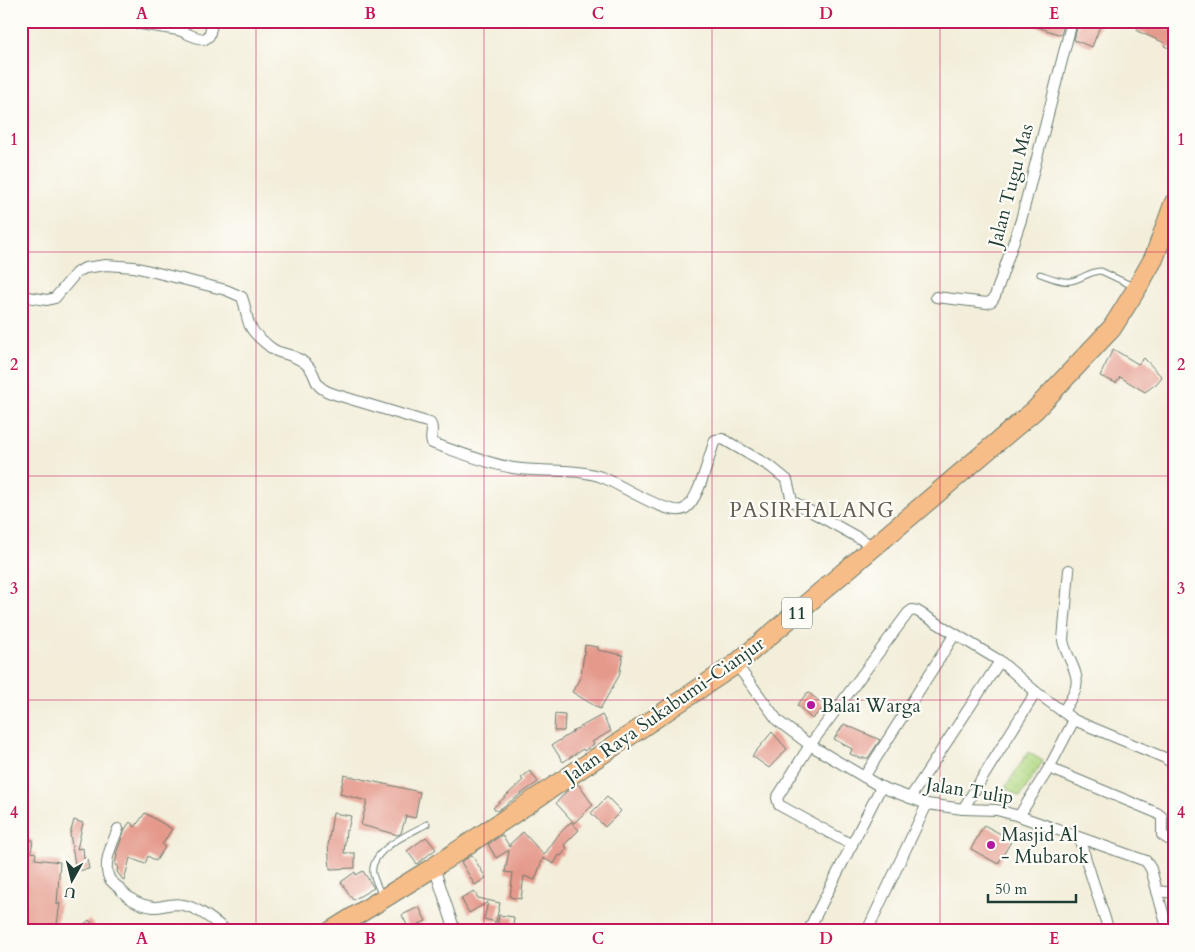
<svg xmlns="http://www.w3.org/2000/svg" width="1195" height="952" font-family="Cardo,serif">
  <defs>
    <pattern id="park-dots" width="8" height="8" patternUnits="userSpaceOnUse" patternTransform="scale(1.25)"><rect width="8" height="8" fill="#b2d984"/><path d="M2 2h.1M6 6h.1" fill="none" stroke="#99bb73" stroke-width="1.8" stroke-linecap="round"/></pattern>
  </defs>
  <rect width="100%" height="100%" fill="#fdfcf7"/>
  <filter id="ink" filterUnits="userSpaceOnUse"><feTurbulence type="fractalNoise" baseFrequency=".02" numOctaves="2"/><feDisplacementMap in="SourceGraphic" scale="10" xChannelSelector="R" yChannelSelector="G"/><feConvolveMatrix kernelMatrix="1 2 1 2 8 2 1 2 1" color-interpolation-filters="sRGB"/></filter>
  <filter id="wash" filterUnits="userSpaceOnUse"><feTurbulence type="fractalNoise" baseFrequency=".0096" numOctaves="4" result="noise"/><feDisplacementMap in="SourceGraphic" scale="20" xChannelSelector="R" yChannelSelector="G"/><feGaussianBlur stdDeviation="1.12" result="paint"/><feColorMatrix in="noise" values="0 0 0 0 0 0 0 0 0 0 0 0 0 0 0 0 0 1.4 0 .05"/><feComposite in="paint" operator="in"/></filter>
  <g filter="url(#wash)">
    <rect width="100%" height="100%" fill="#f3eeda"/>
    <path fill="url(#park-dots)" stroke="#688b5c" d="M 1028,752 L 1043,761 L 1020,797 L 1005,788 Z"/>
    <g id="blocks">
      <g fill="#e5998b">
        <path d="M 1026,21 L 1065,21 L 1061,35 L 1026,23 Z"/>
        <path d="M 1079,21 L 1102,21 L 1092,47 L 1074,40 Z"/>
        <path d="M 1141,21 L 1150,21 L 1170,30 L 1174,22 L 1174,50 L 1164,46 L 1165,43 L 1137,31 Z"/>
        <path d="M 1113,349 L 1138,364 L 1144,358 L 1162,377 L 1156,384 L 1145,392 L 1120,377 L 1116,383 L 1100,376 Z"/>
        <path d="M 585,645 L 598,647 L 598,650 L 623,655 L 619,676 L 600,709 L 572,692 L 581,676 Z"/>
        <path d="M 808,692 L 825,706 L 812,719 L 797,705 Z"/>
        <path d="M 555,714 L 565,715 L 564,731 L 554,731 Z"/>
        <path d="M 602,715 L 611,731 L 592,742 L 594,744 L 584,751 L 583,749 L 563,762 L 552,745 L 573,732 L 571,732 Z"/>
        <path d="M 844,724 L 880,740 L 868,758 L 860,758 L 850,754 L 852,749 L 834,739 Z"/>
        <path d="M 772,732 L 787,749 L 769,768 L 752,756 Z"/>
        <path d="M 530,771 L 538,782 L 497,811 L 493,808 L 523,780 L 521,778 Z"/>
        <path d="M 344,775 L 420,792 L 415,818 L 406,816 L 401,833 L 398,835 L 361,825 L 367,801 L 340,794 Z"/>
        <path d="M 578,784 L 593,805 L 574,823 L 556,803 L 566,792 Z"/>
        <path d="M 607,797 L 621,811 L 605,827 L 591,813 Z"/>
        <path d="M 145,813 L 172,829 L 162,845 L 165,847 L 156,861 L 148,856 L 145,864 L 130,858 L 124,881 L 117,872 L 118,866 L 115,865 L 117,854 L 116,854 L 125,829 L 130,822 L 135,827 Z"/>
        <path d="M 333,813 L 351,816 L 348,830 L 346,830 L 344,853 L 355,853 L 355,868 L 330,869 L 328,845 Z"/>
        <path d="M 74,820 L 83,823 L 77,849 L 83,848 L 84,859 L 87,859 L 89,869 L 76,871 L 70,834 Z"/>
        <path d="M 571,822 L 579,830 L 564,845 L 567,848 L 561,856 L 559,855 L 554,864 L 543,858 L 535,880 L 524,876 L 521,899 L 510,897 L 513,873 L 505,872 L 509,850 L 496,858 L 488,844 L 502,835 L 510,847 L 510,844 L 523,832 L 544,855 L 559,834 Z"/>
        <path d="M 984,825 L 1012,840 L 998,864 L 971,849 Z"/>
        <path d="M 426,837 L 436,849 L 417,864 L 407,851 Z"/>
        <path d="M 22,838 L 33,840 L 31,852 L 36,853 L 35,859 L 60,862 L 57,905 L 60,903 L 56,931 L 21,931 Z"/>
        <path d="M 472,855 L 486,878 L 475,885 L 461,862 Z"/>
        <path d="M 363,871 L 374,888 L 353,900 L 341,882 L 355,872 L 356,875 Z"/>
        <path d="M 474,891 L 478,898 L 500,903 L 496,922 L 484,919 L 488,902 L 469,913 L 461,898 Z"/>
        <path d="M 419,907 L 426,921 L 419,924 L 423,931 L 410,931 L 402,915 Z"/>
        <path d="M 499,915 L 514,917 L 512,931 L 497,931 Z"/>
        <path d="M 89,920 L 99,931 L 76,931 Z"/>
      </g>
    </g>
  </g>
  <g filter="url(#ink)">
    <use href="#blocks" fill-opacity="0" stroke="#697b6e" stroke-width="1"/>
    <g fill="none" stroke-linecap="round" stroke-linejoin="round">
      <g stroke="#697b6e" stroke-width="7">
        <g id="lane">
          <path d="M 1040,274 C 1049,277 1062,283 1071,281 C 1082,279 1090,271 1101,271 L 1135,287"/>
          <path d="M 382,896 C 379,889 375,881 373,874 C 369,850 409,834 427,824"/>
        </g>
      </g>
      <g stroke="#697b6e" stroke-width="12">
        <g id="street">
          <path d="M 122,21 L 178,30 C 188,33 195,39 205,39 L 209,36 L 213,21"/>
          <path d="M 21,296 L 47,300 L 55,298 L 76,273 L 85,268 L 106,265 L 134,267 L 226,290 L 242,297 C 250,319 243,324 263,341 C 268,345 272,350 279,352 C 289,355 298,357 306,364 C 320,376 309,386 334,394 L 430,423 C 435,429 429,437 432,443 C 458,452 486,463 513,468 C 542,473 576,467 604,478 C 619,484 670,517 684,509 C 699,502 709,455 715,440 L 723,439 L 771,467 L 787,480 L 792,501 L 875,547"/>
          <path d="M 936,297 L 987,303 L 992,301 L 995,296 L 1021,220 L 1072,21"/>
          <path d="M 736,664 L 778,721 L 810,745 L 881,787 L 927,804 L 963,809 L 997,810 L 1019,816 L 1146,861 L 1151,869 L 1168,931"/>
          <path d="M 1063,712 C 1067,704 1074,696 1076,687 C 1080,672 1065,655 1063,640 L 1069,570"/>
          <path d="M 1049,768 L 1157,813 L 1162,817 L 1162,835 L 1168,839 L 1174,840"/>
          <path d="M 864,777 L 955,634"/>
          <path d="M 910,798 L 1000,661"/>
          <path d="M 963,809 L 1036,692"/>
          <path d="M 1019,816 L 1049,768 L 1074,720"/>
          <path d="M 118,829 C 113,842 102,863 109,878 C 111,882 116,885 120,889 C 129,900 139,905 153,907 C 163,908 170,902 183,905 C 199,908 214,921 227,931"/>
          <path d="M 1079,838 L 1109,931"/>
          <path d="M 852,845 L 779,805 L 777,798 L 810,745 L 908,613 L 912,610 L 917,611 L 1000,661 L 1036,692 L 1074,720 L 1165,758 L 1174,765"/>
          <path d="M 434,867 L 455,931"/>
          <path d="M 1157,891 L 1174,893"/>
          <path d="M 811,931 L 811,925 L 881,787"/>
          <path d="M 867,931 L 927,804"/>
        </g>
      </g>
      <g stroke="#697b6e" stroke-width="21">
        <path id="highway" d="M 331,931 L 434,867 L 736,664 L 1035,410 L 1112,328 L 1137,288 L 1154,258 L 1174,203"/>
      </g>
      <use href="#lane" stroke="#fff" stroke-width="5"/>
      <use href="#street" stroke="#fff" stroke-width="10"/>
      <use href="#highway" stroke="#f7bd88" stroke-width="19"/>
    </g>
  </g>
  <path fill="none" stroke="#c2185b" stroke-width="1" stroke-opacity="0.55" d="M 256,21 L 256,931M 484,21 L 484,931M 712,21 L 712,931M 940,21 L 940,931M 21,252 L 1174,252M 21,476 L 1174,476M 21,700 L 1174,700"/>
  <g fill="#b5179e" stroke="#fdfcf7" stroke-width="2">
    <circle cx="811" cy="705" r="5"/>
    <circle cx="991" cy="845" r="5"/>
  </g>
  <g text-anchor="middle" stroke-width="4.5" stroke-linejoin="round" paint-order="stroke">
    <rect fill="#fdfcf7" stroke="#62766e" stroke-width="1" x="782" y="597.5" width="30" height="31" rx="4"/>
    <g font-size="18" font-weight="bold" fill="#1f3d34">
      <text x="797" y="619">11</text>
    </g>
    <g font-size="19" fill="#1f3d34" stroke="#fdfcf7">
      <text transform="translate(1010 185) rotate(-75)" y="7">Jalan Tugu Mas</text>
      <text transform="translate(664 709) rotate(-35)" y="7">Jalan Raya Sukabumi-Cianjur</text>
      <text transform="translate(970 790) rotate(9)" y="7">Jalan Tulip</text>
    </g>
    <g font-size="19" fill="#1f3d34" stroke="#fdfcf7" text-anchor="start">
      <text x="821" y="712">Balai Warga</text>
      <text x="1001" y="841">Masjid Al<tspan x="1001" dy="22">- Mubarok</tspan></text>
    </g>
    <g font-size="21" letter-spacing="1" fill="#645d52" stroke="#fdfcf7">
      <text x="812" y="517">PASIRHALANG</text>
    </g>
  </g>
  <rect width="1195" height="952" fill="none" stroke="#fdfcf7" stroke-width="55"/>
  <g transform="translate(72 880) rotate(188)" stroke="#fdfcf7" stroke-width="4" paint-order="stroke">
  <path d="M0-4L9 19L0 12L-9 19Z" fill="#1f3d34"/>
  <text y="-8" font-size="14" font-weight="bold" text-anchor="middle" fill="#1f3d34">U</text>
  </g>
  <path d="M988 894v8h88v-8" fill="none" stroke="#1f3d34" stroke-width="2.5"/>
  <text x="995" y="894" font-size="15" fill="#1f3d34" stroke="#fdfcf7" stroke-width="4" paint-order="stroke">50 m</text>
  <rect x="28" y="28" width="1140" height="896" fill="none" stroke="#c2185b" stroke-width="2"/>
  <g font-size="16" text-anchor="middle" font-weight="bold" fill="#c2185b">
    <text x="142" y="19">A</text>
    <text x="370" y="19">B</text>
    <text x="598" y="19">C</text>
    <text x="826" y="19">D</text>
    <text x="1054" y="19">E</text>
    <text x="14" y="145">1</text>
    <text x="1181" y="145">1</text>
    <text x="14" y="370">2</text>
    <text x="1181" y="370">2</text>
    <text x="14" y="594">3</text>
    <text x="1181" y="594">3</text>
    <text x="14" y="818">4</text>
    <text x="1181" y="818">4</text>
    <text x="142" y="944">A</text>
    <text x="370" y="944">B</text>
    <text x="598" y="944">C</text>
    <text x="826" y="944">D</text>
    <text x="1054" y="944">E</text>
  </g>
</svg>
